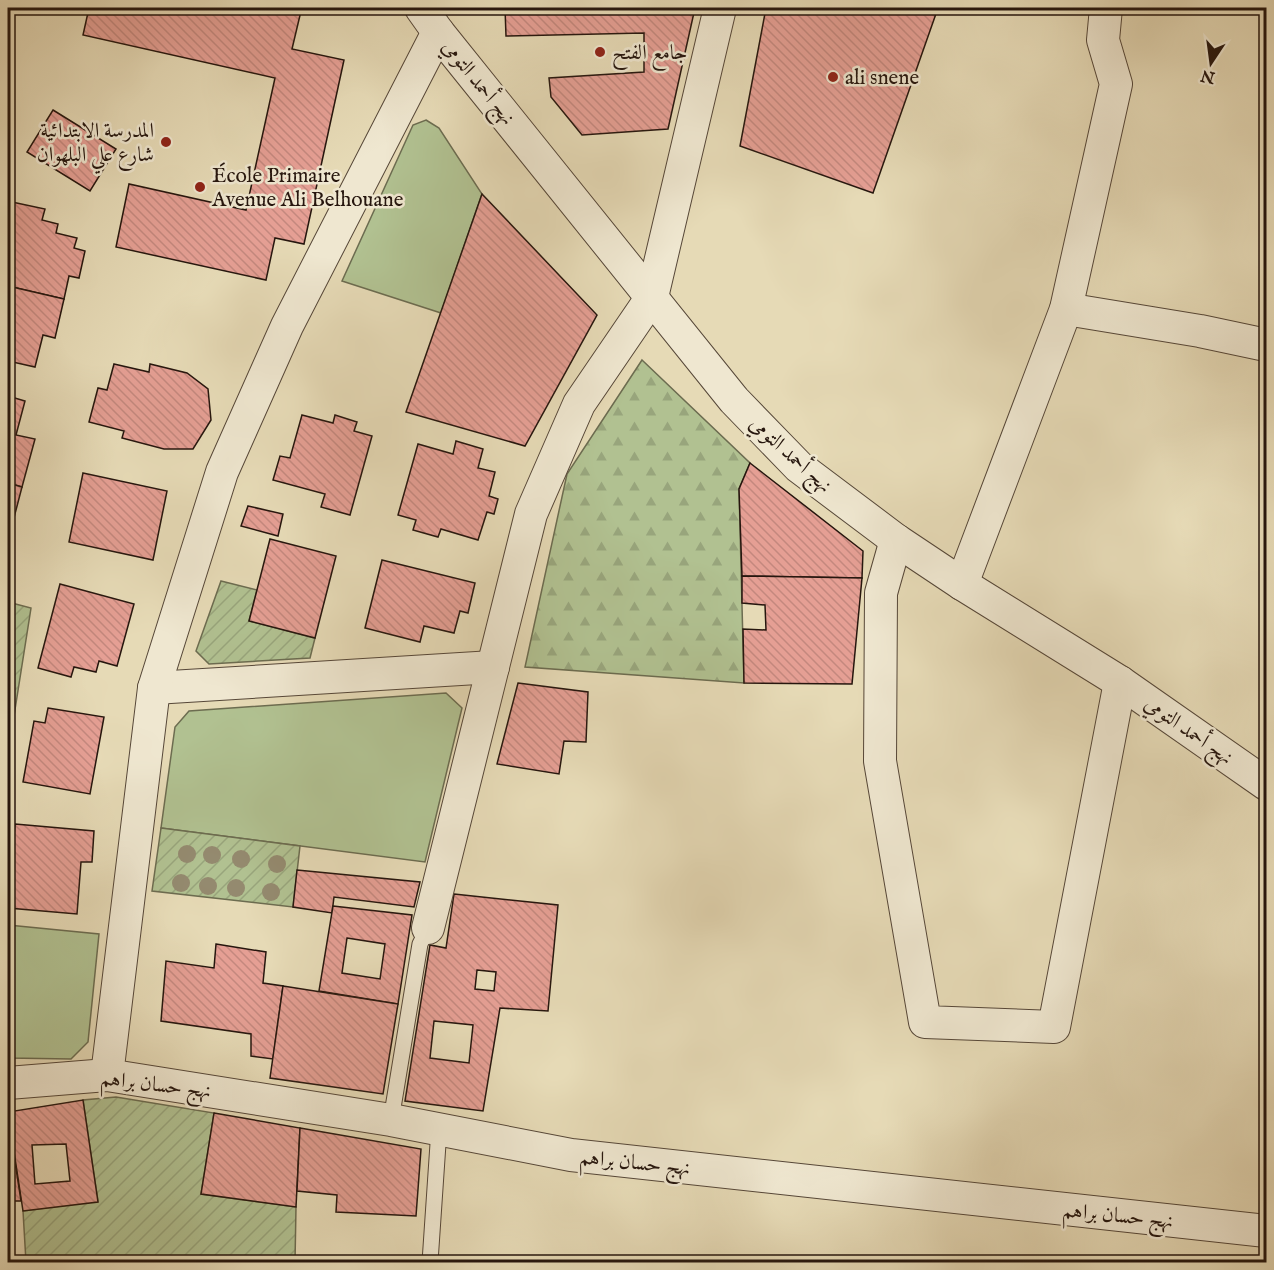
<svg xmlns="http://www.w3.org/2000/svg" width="1274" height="1270" font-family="'IM FELL English',Amiri,serif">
  <defs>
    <pattern id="forest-firs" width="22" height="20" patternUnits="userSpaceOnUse" patternTransform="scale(1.5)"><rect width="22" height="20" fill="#b1c191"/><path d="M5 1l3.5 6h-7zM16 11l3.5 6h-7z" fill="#98a57c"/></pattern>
    <pattern id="garden-furrows" width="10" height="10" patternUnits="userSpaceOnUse" patternTransform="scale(1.5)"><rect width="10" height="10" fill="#b1c191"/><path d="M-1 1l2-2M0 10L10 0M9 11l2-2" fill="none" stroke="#98a57c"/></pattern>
    <pattern id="building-back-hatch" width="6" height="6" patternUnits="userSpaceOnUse" patternTransform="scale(1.5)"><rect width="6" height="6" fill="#e59f94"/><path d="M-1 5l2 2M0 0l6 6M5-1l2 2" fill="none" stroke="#c4887e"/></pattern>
  </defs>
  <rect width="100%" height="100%" fill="#e6dab6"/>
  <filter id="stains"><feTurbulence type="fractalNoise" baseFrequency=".00333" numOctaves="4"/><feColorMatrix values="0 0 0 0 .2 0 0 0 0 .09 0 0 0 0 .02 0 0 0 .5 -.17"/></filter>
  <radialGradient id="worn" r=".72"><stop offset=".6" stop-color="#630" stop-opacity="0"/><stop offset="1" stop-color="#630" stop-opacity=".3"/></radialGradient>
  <g fill="#b1c191" stroke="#6c6c50" stroke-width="1.5">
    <path d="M 426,120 L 439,128 L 482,194 L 441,313 L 342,281 L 413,125 Z"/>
    <path d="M 446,693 L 462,708 L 425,862 L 161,828 L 175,727 L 189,711 Z"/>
    <path d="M 8,925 L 99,934 L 88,1042 L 71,1059 L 8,1058 Z"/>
  </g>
  <path fill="url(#forest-firs)" stroke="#6c6c50" stroke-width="1.5" d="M 642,360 L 750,463 L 739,489 L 744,683 L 525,667 L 567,474 Z"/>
  <g fill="url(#garden-furrows)" stroke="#6c6c50" stroke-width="1.5">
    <path d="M 221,581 L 257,590 L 249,621 L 315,638 L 310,658 L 209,664 L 196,651 Z"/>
    <path d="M 8,602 L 31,608 L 8,754 Z"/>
    <path d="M 161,828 L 300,846 L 293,907 L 152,891 Z"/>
    <path d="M 116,1097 L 214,1113 L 201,1194 L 296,1207 L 295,1262 L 26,1262 L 23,1211 L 98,1201 L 83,1100 Z"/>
  </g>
  <g fill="url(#building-back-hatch)" stroke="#26160e" stroke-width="1.5" fill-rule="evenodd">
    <path d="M 89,8 L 286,8 L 301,11 L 292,49 L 344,60 L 304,244 L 275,238 L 266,280 L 116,247 L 129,184 L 246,210 L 275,78 L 83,35 Z"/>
    <path d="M 505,8 L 695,8 L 668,129 L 582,135 L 551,97 L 549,78 L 644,72 L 644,33 L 506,36 Z"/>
    <path d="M 766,8 L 938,8 L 873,193 L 740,146 Z"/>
    <path d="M 53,110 L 116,149 L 90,191 L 27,152 Z"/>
    <path d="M 482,194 L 597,315 L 525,446 L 406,412 Z"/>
    <path d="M 12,202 L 45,209 L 42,220 L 58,224 L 56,233 L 77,238 L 74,248 L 85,251 L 79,278 L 69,276 L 64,299 L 8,286 L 8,223 Z"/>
    <path d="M 8,286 L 64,299 L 55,338 L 43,335 L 35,367 L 8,361 Z"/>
    <path d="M 114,364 L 149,372 L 150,364 L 187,373 L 208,389 L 211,420 L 193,449 L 164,449 L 122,438 L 124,431 L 89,422 L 98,388 L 107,390 Z"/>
    <path d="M 8,396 L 25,401 L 16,435 L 35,439 L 22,487 L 8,483 Z"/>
    <path d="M 302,415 L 333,423 L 335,415 L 357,422 L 354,431 L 372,436 L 350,515 L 321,507 L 325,494 L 273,480 L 280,456 L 290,458 Z"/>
    <path d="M 456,441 L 483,449 L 478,468 L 495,472 L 489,496 L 498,499 L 494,514 L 487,512 L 478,540 L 441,529 L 438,537 L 413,530 L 416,520 L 398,515 L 418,444 L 453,454 Z"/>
    <path d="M 750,463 L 863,551 L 862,578 L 742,576 L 739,489 Z"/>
    <path d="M 83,473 L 167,491 L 153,560 L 69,542 Z"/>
    <path d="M 8,483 L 22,487 L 10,533 L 8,532 Z"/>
    <path d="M 248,506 L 283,514 L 278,536 L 241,526 Z"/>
    <path d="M 270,539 L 336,556 L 315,638 L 249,621 Z"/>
    <path d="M 382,560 L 475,583 L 468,613 L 460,611 L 454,633 L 424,626 L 420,642 L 365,628 Z"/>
    <path d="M 742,576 L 862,578 L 852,684 L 744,683 L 743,629 L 766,630 L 765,605 L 742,603 Z"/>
    <path d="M 60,584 L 134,604 L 117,666 L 99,661 L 96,672 L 74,667 L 71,677 L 38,668 Z"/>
    <path d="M 518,683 L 588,692 L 586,742 L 564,741 L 559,774 L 497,764 Z"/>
    <path d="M 48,708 L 104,717 L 90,794 L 23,782 L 34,721 L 45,723 Z"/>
    <path d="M 15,824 L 94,831 L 92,862 L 81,862 L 77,914 L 8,908 Z"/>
    <path d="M 297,870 L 420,882 L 414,907 L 334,897 L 332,913 L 293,907 Z"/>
    <path d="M 454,894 L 558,905 L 548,1011 L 500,1008 L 483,1111 L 405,1101 L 430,945 L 446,948 ZM 477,970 L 496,972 L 494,991 L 475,989 ZM 434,1021 L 473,1025 L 469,1063 L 430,1058 Z"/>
    <path d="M 333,906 L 412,915 L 398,1004 L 319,991 ZM 347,938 L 385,944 L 380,979 L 342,973 Z"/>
    <path d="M 216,944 L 266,952 L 263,983 L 283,986 L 273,1059 L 251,1056 L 251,1034 L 161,1021 L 166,961 L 214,968 Z"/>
    <path d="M 283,986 L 398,1004 L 383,1094 L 270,1078 Z"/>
    <path d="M 83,1100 L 98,1202 L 23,1211 L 8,1112 ZM 66,1144 L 70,1181 L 35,1184 L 32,1145 Z"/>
    <path d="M 214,1113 L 300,1128 L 296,1207 L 201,1194 Z"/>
    <path d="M 8,1117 L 21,1201 L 8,1201 Z"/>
    <path d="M 300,1128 L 421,1149 L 416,1216 L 336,1212 L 337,1195 L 297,1191 Z"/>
  </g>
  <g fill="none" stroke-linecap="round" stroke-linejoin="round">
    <g stroke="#564738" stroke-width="17">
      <g id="lane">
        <path d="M 391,1120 L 420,944 L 428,928"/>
        <path d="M 430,1262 L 439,1129"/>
      </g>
    </g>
    <g stroke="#564738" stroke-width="34">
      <g id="street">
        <path d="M 421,8 L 438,32 L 734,400 L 799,467 L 896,540 L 962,584 L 1120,682 L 1266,784"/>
        <path d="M 1066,309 L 1200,331 L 1266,345"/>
        <path d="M 896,540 L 881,593 L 880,761 L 925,1022 L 1054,1027 L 1120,682"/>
        <path d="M 962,584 L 1066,309 L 1116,84 L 1103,40 L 1106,8"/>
        <path d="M 154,688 L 493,667"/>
        <path d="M 428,928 L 531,514 L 579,404 L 652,297 L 720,8"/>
        <path d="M 107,1075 L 154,688 L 222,472 L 287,326 L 438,32"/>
        <path d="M 8,1083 L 107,1075 L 391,1120 L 571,1155 L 1266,1231"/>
      </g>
    </g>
    <use href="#lane" stroke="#efe7d0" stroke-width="15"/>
    <use href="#street" stroke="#efe7d0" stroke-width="32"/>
  </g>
  <g fill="#948a6f">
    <circle cx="187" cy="854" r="9"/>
    <circle cx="212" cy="855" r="9"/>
    <circle cx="241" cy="859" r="9"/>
    <circle cx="277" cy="864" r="9"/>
    <circle cx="181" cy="883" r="9"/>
    <circle cx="208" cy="886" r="9"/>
    <circle cx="236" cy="888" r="9"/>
    <circle cx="271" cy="892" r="9"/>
  </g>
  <g fill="#8f2418" stroke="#efe7d0" stroke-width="2">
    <circle cx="600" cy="52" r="6"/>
    <circle cx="833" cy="77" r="6"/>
    <circle cx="166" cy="142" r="6"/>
    <circle cx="200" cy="187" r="6"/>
  </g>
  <g text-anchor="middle" stroke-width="5" stroke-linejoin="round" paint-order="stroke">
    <g font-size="21" fill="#26160e" stroke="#efe7d0" text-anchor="start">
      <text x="612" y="59">جامع الفتح</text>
      <text x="845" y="84">ali snene</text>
      <text x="154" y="137" text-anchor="end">المدرسة الابتدائية<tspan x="154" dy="24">شارع علي البلهوان</tspan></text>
      <text x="212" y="182">École Primaire<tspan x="212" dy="24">Avenue Ali Belhouane</tspan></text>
    </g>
    <g font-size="21" fill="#26160e" stroke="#efe7d0">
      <text transform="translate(479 82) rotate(51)" y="7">نهج أحمد التومي</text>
      <text transform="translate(791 454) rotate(42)" y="7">نهج أحمد التومي</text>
      <text transform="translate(1189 730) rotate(35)" y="7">نهج أحمد التومي</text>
      <text transform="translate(156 1084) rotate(7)" y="7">نهج حسان براهم</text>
      <text transform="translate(635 1162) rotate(6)" y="7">نهج حسان براهم</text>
      <text transform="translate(1118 1215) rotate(6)" y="7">نهج حسان براهم</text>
    </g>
  </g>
  <rect width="1274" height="1270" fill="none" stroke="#e6dab6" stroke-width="30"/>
  <rect x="9" y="9" width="1256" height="1252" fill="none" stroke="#26160e" stroke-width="3"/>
  <rect x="15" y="15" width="1244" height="1240" fill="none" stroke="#26160e" stroke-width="1.5"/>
  <g transform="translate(1211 63) rotate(193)" stroke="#efe7d0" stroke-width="4.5" paint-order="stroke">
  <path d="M0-4.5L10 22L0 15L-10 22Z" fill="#26160e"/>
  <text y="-9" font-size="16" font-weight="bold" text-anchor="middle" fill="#26160e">N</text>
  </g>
  <rect width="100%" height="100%" filter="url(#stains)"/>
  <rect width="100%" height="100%" fill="url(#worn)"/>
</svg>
